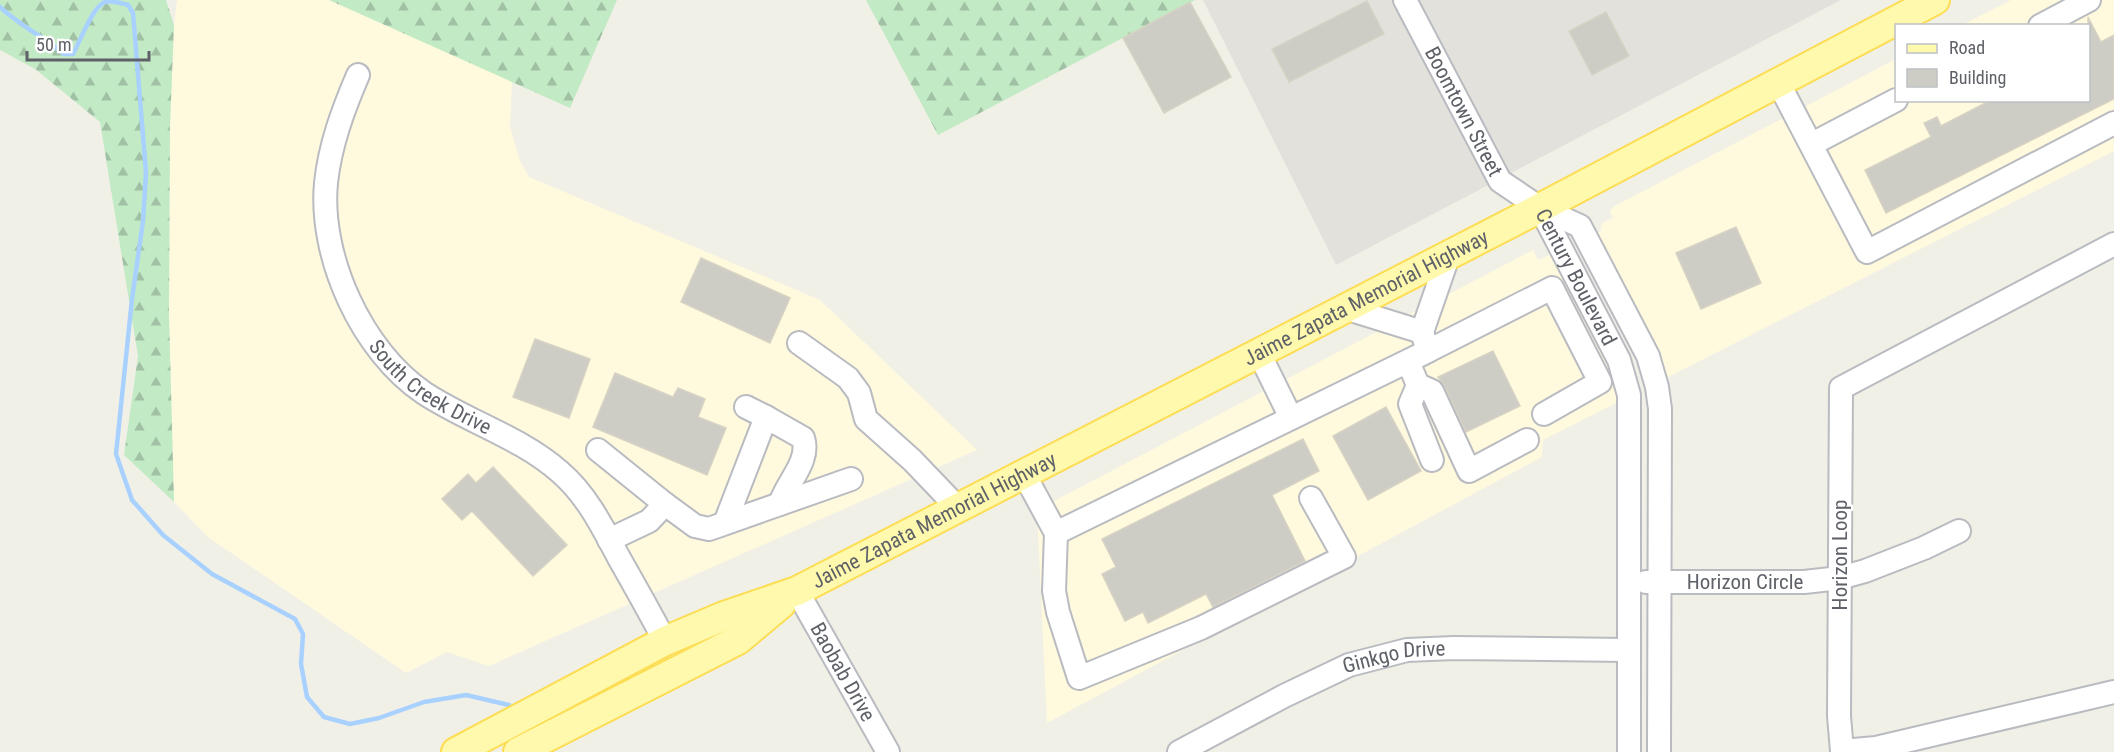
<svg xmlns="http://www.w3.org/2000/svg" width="2114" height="752" font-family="'Roboto Condensed',sans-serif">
  <defs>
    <pattern id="forest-firs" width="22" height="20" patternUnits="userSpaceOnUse" patternTransform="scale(1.5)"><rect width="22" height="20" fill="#c2eac5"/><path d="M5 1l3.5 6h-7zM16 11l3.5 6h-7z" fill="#a1c1a4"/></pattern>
  </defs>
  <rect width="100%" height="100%" fill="#f1f0e7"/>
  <g fill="#fffade">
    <path d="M 177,0 L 329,0 L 512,81 L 510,127 L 520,161 L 529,177 L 820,300 L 977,450 L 489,666 L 447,652 L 406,673 L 208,537 L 174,502 L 169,315 L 170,126 L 174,25 Z"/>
    <path d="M 2011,0 L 2114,0 L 2114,151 L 1666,378 L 1646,326 L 1597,233 L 1601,231 L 1602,223 L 1613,218 L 1610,212 L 1613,207 L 1896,59 L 1896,100 L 2088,100 L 2088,26 L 1962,25 Z"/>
    <path d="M 1533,250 L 1538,260 L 1552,254 L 1612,367 L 1620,401 L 1543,440 L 1542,457 L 1047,723 L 1037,510 Z"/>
  </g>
  <path fill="#e2e1db" d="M 1203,0 L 1841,0 L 1336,265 Z"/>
  <g fill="url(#forest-firs)">
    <path d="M 0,0 L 166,0 L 174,25 L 170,126 L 169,315 L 174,502 L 124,455 L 138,356 L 100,122 L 35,69 L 0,50 Z"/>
    <path d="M 329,0 L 617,0 L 570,108 Z"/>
    <path d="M 866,0 L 1195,0 L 938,135 Z"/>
  </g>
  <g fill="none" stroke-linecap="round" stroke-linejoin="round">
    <path stroke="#a9d1ff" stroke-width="4.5" d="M 0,7 C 20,26 44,37 64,54 L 73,54 C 80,42 92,7 105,2 C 112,0 121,3 128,5 L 133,13 L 146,173 L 143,221 L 132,299 L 116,454 L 132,500 L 163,535 L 212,574 L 295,619 L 303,634 L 301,664 L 307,697 L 324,717 L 350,724 L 379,718 L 424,702 L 466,695 L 509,705"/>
  </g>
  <g fill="#cecdc5" stroke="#d7d3c4" stroke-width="1.5">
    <path d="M 1367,1 L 1384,34 L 1289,82 L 1272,49 Z"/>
    <path d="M 1190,2 L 1231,77 L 1164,113 L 1123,38 Z"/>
    <path d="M 1606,12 L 1629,56 L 1592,75 L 1569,31 Z"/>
    <path d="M 2088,17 L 2101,42 L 2114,35 L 2114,99 L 1886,213 L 1865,170 L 1931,137 L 1924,123 L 1937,117 L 1941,126 L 1991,100 L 2088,100 Z"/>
    <path d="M 1736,227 L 1761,283 L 1701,309 L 1676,253 Z"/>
    <path d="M 701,258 L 790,298 L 770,343 L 681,302 Z"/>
    <path d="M 535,339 L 590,359 L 569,418 L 513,397 Z"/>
    <path d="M 1493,351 L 1520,406 L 1466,432 L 1444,385 L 1438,377 Z"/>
    <path d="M 615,373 L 673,397 L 678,388 L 705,399 L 698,417 L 726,428 L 707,475 L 593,427 Z"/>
    <path d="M 1386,407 L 1421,471 L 1368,500 L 1333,436 Z"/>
    <path d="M 1303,439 L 1319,471 L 1272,495 L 1305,561 L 1213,607 L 1206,594 L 1148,623 L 1143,612 L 1125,621 L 1102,574 L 1116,567 L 1102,539 Z"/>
    <path d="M 493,467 L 567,545 L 533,576 L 472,511 L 462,520 L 442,499 L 468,474 L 476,483 Z"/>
  </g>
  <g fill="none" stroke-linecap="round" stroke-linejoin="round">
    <g stroke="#b9bbc1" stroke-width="26">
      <g id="minor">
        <path id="s1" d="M 1405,0 L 1500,181 L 1540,208 L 1580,226 L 1648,356 L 1657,387 L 1660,409 L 1659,752"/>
        <path d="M 2040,26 L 2089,0"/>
        <path id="s2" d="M 358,75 C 343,110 330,145 326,183 C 319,257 362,351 424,393 C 468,422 520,437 560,472 C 587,495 603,528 619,558 C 635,586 650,613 665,641"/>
        <path d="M 1778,82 L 1867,252 L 2114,123"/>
        <path d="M 1812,144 L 1896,100"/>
        <path id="s3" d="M 1540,208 L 1619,360 L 1629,395 L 1629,752"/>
        <path d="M 2114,244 L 1841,388 L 1839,716 L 1842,751 L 1876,748 L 2114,692"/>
        <path d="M 1345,308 L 1422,332"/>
        <path d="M 799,343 L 848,378 L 859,393 L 866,419 L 912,460 L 958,508"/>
        <path d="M 1428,351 L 1552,288 L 1600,382 L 1544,414"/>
        <path d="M 1259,353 L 1291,418"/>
        <path d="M 1412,371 L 1418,385 L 1410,404 L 1432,460"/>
        <path d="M 1418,385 L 1432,391 L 1469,471 L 1527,440"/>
        <path d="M 746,407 L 766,417"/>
        <path d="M 598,450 L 665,504"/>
        <path d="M 1024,474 L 1056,533 L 1408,361 L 1428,351 L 1422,332 L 1449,254"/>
        <path d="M 725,523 L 766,417 L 803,438 C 811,461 786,483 780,504"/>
        <path d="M 1056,533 L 1054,591 L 1058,612 L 1079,678 L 1201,628 L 1344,557 L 1311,498"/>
        <path d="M 609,540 L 649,521 L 665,504 L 695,526 L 709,529 L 851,479"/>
        <path id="s4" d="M 1646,582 L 1804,582 L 1840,578 L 1865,571 L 1924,548 L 1959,531"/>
        <path id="s5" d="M 797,591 L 888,752"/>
        <path id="s6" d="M 1179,752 L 1284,696 L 1349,665 L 1407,650 L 1454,648 L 1629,650"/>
      </g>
    </g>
    <g stroke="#fcdd54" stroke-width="32">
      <g id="major">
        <path id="s7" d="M 456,752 L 665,641 L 724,616 L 797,591 L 1540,208 L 1935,0"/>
        <path d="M 518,752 L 738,640 L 781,604"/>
      </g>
    </g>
    <use href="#minor" stroke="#fff" stroke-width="22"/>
    <use href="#major" stroke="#fff9ae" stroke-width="28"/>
  </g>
  <g text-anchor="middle" stroke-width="5" stroke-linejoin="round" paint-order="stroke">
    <g font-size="21" fill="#5e6168" stroke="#fff">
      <text dy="7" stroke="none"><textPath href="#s1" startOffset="126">Boomtown Street</textPath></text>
      <text dy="7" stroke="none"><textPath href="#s3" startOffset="78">Century Boulevard</textPath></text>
      <text dy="7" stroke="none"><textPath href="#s7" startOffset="1018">Jaime Zapata Memorial Highway</textPath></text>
      <text dy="7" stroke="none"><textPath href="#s2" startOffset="356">South Creek Drive</textPath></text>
      <text dy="7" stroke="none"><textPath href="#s7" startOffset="532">Jaime Zapata Memorial Highway</textPath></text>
      <text transform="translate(1840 555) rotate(-90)" y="7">Horizon Loop</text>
      <text dy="7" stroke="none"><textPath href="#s4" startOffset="99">Horizon Circle</textPath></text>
      <text dy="7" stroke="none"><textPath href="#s6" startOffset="237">Ginkgo Drive</textPath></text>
      <text dy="7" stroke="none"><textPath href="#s5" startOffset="93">Baobab Drive</textPath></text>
    </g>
  </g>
  <rect x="1895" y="24" width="195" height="78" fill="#ffffff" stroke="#bfc0c3" stroke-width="1.5"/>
  <rect x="1907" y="44" width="30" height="9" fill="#fff9ae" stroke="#bfc0c3" stroke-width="1.5"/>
  <text x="1949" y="54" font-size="18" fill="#5e6168">Road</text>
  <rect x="1907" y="69" width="30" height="18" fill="#cecdc5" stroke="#bfc0c3" stroke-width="1.5"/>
  <text x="1949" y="84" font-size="18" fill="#5e6168">Building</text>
  <path d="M27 51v9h122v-9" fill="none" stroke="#5e6168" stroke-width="3"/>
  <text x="36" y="51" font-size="18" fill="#5e6168" stroke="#ffffff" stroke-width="4.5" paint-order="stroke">50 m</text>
</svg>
